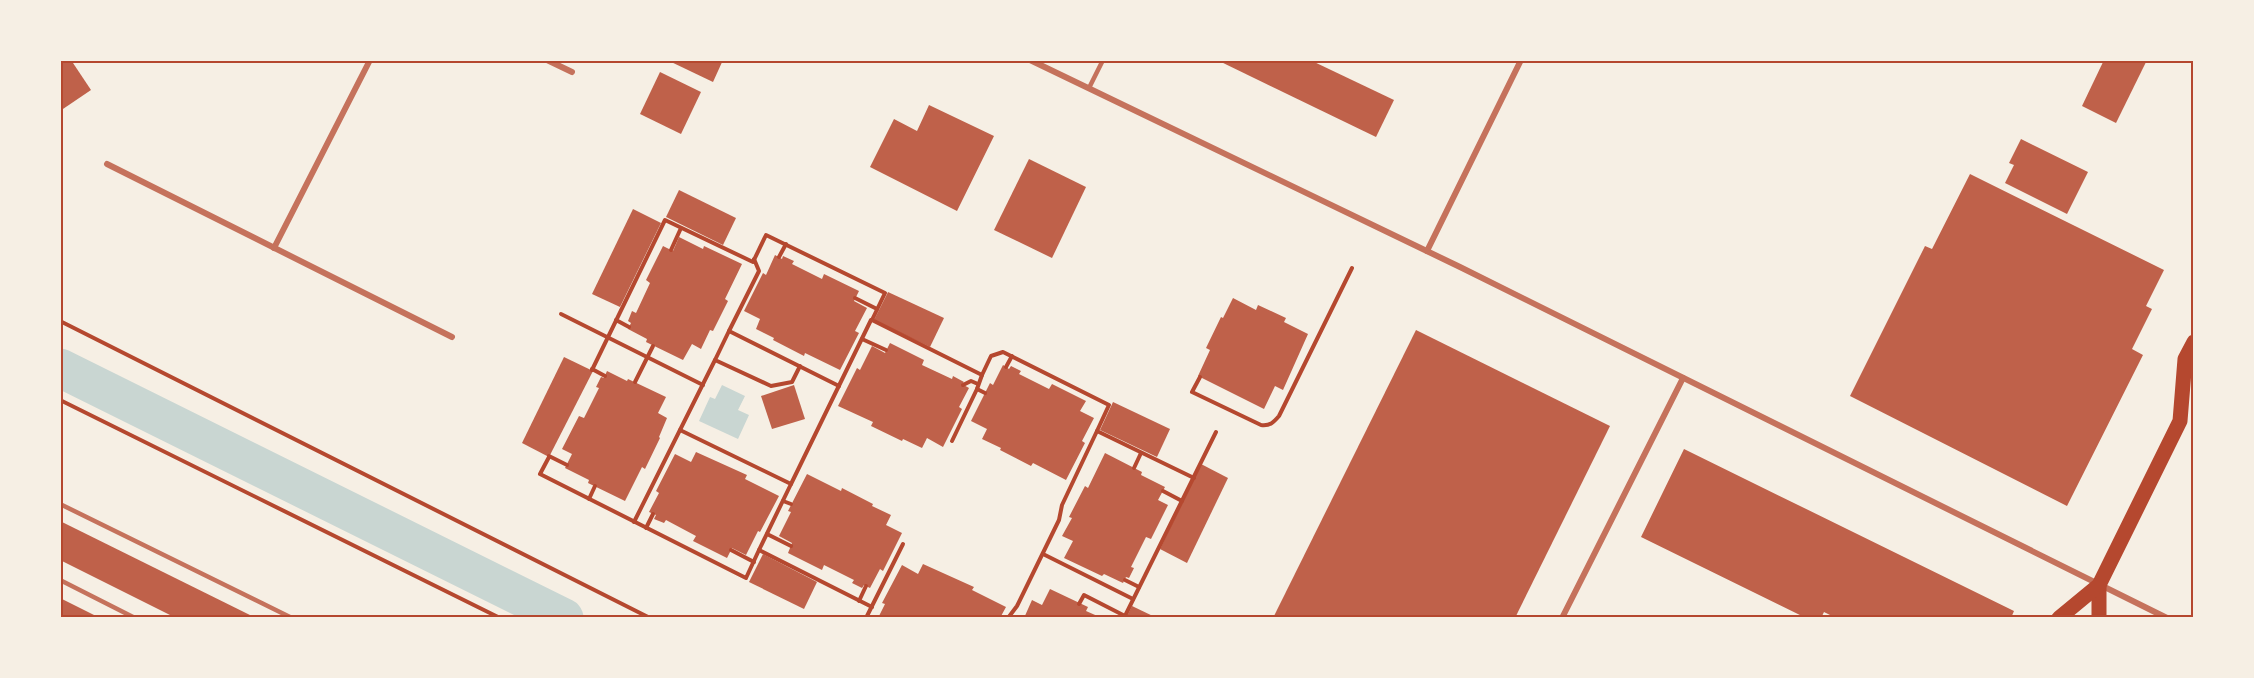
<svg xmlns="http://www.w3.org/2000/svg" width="2254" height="678" font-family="Overpass,sans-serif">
  <rect width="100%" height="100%" fill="#f6efe4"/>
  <path fill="#c9d6d2" d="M 722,385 L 745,396 L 738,410 L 749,415 L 738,439 L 699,421 L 710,397 L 715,399 Z"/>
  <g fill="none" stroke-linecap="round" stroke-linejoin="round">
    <path stroke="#c9d6d2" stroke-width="39" d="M 60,368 L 564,618"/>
  </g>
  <g fill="#bf614a">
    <path d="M 60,60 L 71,60 L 91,90 L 60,111 Z"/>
    <path d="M 667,60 L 723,60 L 713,82 Z"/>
    <path d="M 1217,60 L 1310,60 L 1394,100 L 1376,137 Z"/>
    <path d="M 2104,60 L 2147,60 L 2116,123 L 2082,106 Z"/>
    <path d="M 660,72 L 701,92 L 681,134 L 640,114 Z"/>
    <path d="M 929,105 L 994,136 L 957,211 L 870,167 L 894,119 L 917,131 Z"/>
    <path d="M 2021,139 L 2088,172 L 2067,214 L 2005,183 L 2014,165 L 2009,163 Z"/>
    <path d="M 1029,159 L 1086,187 L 1052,258 L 994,230 Z"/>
    <path d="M 1970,174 L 2164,270 L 2146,306 L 2152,309 L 2132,349 L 2143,355 L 2067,506 L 1850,396 L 1925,246 L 1932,249 Z"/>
    <path d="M 679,190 L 736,218 L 723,245 L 666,217 Z"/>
    <path d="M 633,209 L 661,223 L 620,307 L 592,294 Z"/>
    <path d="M 679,237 L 703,249 L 704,246 L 742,264 L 725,299 L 728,301 L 713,331 L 710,330 L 701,349 L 692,344 L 683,360 L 646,342 L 647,339 L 628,329 L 631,323 L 628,321 L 632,311 L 636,313 L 650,283 L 646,280 L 663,246 L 673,251 Z"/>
    <path d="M 775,255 L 782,259 L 783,256 L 794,261 L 792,264 L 822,279 L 824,274 L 859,291 L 854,301 L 867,308 L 855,331 L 859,333 L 840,370 L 805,353 L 804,356 L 773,340 L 774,338 L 756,329 L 760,319 L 744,311 L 763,273 L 766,275 Z"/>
    <path d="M 888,292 L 944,318 L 930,347 L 874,320 Z"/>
    <path d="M 1233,298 L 1256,310 L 1258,305 L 1286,318 L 1284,322 L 1308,334 L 1283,390 L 1275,386 L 1264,409 L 1198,376 L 1210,350 L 1206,348 L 1221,317 L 1223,318 Z"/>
    <path d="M 1416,330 L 1610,426 L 1515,618 L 1273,618 Z"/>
    <path d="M 890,343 L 924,360 L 922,365 L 952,379 L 953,376 L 964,382 L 962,384 L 969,388 L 959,407 L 962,409 L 943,447 L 927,438 L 922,448 L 903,439 L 902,441 L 871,426 L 873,422 L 838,406 L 857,368 L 860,370 L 872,346 L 885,353 Z"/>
    <path d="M 564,357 L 593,371 L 549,457 L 522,443 Z"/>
    <path d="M 1003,365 L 1009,369 L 1011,366 L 1021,371 L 1019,374 L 1049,389 L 1052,384 L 1086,401 L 1080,411 L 1094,418 L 1082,441 L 1085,443 L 1066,480 L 1033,463 L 1031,466 L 1000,450 L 1001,448 L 982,439 L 987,429 L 971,421 L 990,383 L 993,385 Z"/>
    <path d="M 607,371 L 627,381 L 628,379 L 666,397 L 658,413 L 667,418 L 659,437 L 660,438 L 645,469 L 642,467 L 625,501 L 588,483 L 589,480 L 565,468 L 572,454 L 562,449 L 579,416 L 584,418 L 599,388 L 596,387 L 601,377 L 604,378 Z"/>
    <path d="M 794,385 L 805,419 L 772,429 L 761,396 Z"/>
    <path d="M 1113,402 L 1170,429 L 1157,457 L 1100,430 Z"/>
    <path d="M 1684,449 L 2014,611 L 2011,618 L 1829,618 L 1830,615 L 1824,612 L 1821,618 L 1806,618 L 1641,537 Z"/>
    <path d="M 696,452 L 747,475 L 745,479 L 779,496 L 760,532 L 758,531 L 746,555 L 732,548 L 727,558 L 693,541 L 696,536 L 666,520 L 664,523 L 654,519 L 656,515 L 649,512 L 659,493 L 656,491 L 675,454 L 691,462 Z"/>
    <path d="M 1105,453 L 1142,472 L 1141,475 L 1165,487 L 1158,500 L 1168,505 L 1151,539 L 1146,537 L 1131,567 L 1134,568 L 1129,578 L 1126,577 L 1123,583 L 1104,574 L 1102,576 L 1064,558 L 1073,541 L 1062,536 L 1072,518 L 1069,517 L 1085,486 L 1088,488 Z"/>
    <path d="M 1201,464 L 1228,478 L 1187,563 L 1160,549 Z"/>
    <path d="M 807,474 L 841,491 L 842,488 L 873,504 L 872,506 L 891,515 L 886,525 L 902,533 L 883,571 L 880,569 L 870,588 L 864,585 L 862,588 L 852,583 L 854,580 L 824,565 L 822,570 L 788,553 L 792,543 L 779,536 L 791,512 L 788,511 Z"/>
    <path d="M 60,521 L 256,618 L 176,618 L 60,560 Z"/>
    <path d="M 763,554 L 817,582 L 804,609 L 749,582 Z"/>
    <path d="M 923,564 L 974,587 L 972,590 L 1006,607 L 1000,618 L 878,618 L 885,604 L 882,603 L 902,565 L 918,574 Z"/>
    <path d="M 1050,589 L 1088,607 L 1086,611 L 1102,618 L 1024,618 L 1032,600 L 1042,605 Z"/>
    <path d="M 60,598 L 100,618 L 60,618 Z"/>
    <path d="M 1132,606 L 1157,618 L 1126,618 Z"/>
  </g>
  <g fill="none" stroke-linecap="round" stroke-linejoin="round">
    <g stroke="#b5482f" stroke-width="4">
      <path d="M 671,250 L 681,228"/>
      <path d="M 779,257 L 786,244"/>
      <path d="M 754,259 L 759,271 L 729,331 L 839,386"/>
      <path d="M 855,298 L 877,309"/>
      <path d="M 561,314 L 703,385"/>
      <path d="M 616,320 L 629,327"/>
      <path d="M 60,321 L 650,618"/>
      <path d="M 729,331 L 715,360 L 771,386 L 792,382 L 800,366"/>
      <path d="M 862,339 L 886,350"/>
      <path d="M 1006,367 L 1012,356"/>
      <path d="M 592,369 L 605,376"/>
      <path d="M 592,370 L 665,220 L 753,262 L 766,235 L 885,293 L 872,320 L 982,375 L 991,356 L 1003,352 L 1109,405 L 1097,431 L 1194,478"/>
      <path d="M 1200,377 L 1192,392 L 1261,425 C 1270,426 1273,423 1279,416 L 1352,268"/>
      <path d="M 635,382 L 653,346"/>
      <path d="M 963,385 L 971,381 L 978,384"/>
      <path d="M 977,389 L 985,393"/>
      <path d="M 60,400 L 500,618"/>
      <path d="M 680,430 L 791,484 L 759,550"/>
      <path d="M 952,441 L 977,389 L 982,375"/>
      <path d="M 549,456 L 567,465"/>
      <path d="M 549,457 L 540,474 L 746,578 L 759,550 L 872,607"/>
      <path d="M 1134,468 L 1141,453"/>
      <path d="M 791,484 L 871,320"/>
      <path d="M 1163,491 L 1182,501"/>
      <path d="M 589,499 L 595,486"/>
      <path d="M 783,501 L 791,504"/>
      <path d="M 634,522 L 715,360"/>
      <path d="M 646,528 L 653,514"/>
      <path d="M 767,534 L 791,546"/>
      <path d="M 731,550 L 754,562"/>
      <path d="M 1043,554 L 1133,599"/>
      <path d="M 1125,580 L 1139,587"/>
      <path d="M 859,601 L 866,586"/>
      <path d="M 1079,604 L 1084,595 L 1125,616"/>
      <path d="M 866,618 L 903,544"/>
      <path d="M 1008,618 L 1017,606 L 1059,520 L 1062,505 L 1097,431"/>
      <path d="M 1124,618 L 1216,432"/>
    </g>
    <g stroke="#c5725c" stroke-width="4.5">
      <path d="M 1089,88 L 1103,60"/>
      <path d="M 60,504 L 292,618"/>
      <path d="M 60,580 L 135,618"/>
    </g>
    <g stroke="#c5725c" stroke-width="6">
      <path d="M 547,60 L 572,72"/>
      <path d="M 1030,60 L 1460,267 L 2167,618"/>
      <path d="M 107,164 L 452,337"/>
      <path d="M 274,248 L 370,60"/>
      <path d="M 1427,251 L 1521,60"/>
      <path d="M 1562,618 L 1683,378"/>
    </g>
    <g stroke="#b5482f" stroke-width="15">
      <path d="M 2099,585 L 2099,618"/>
      <path d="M 2059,618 L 2099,585 L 2180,421 L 2185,359 L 2194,342"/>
    </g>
  </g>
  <rect width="2254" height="678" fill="none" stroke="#f6efe4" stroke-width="123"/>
  <rect x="62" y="62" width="2130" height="554" fill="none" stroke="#b5482f" stroke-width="2"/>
</svg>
